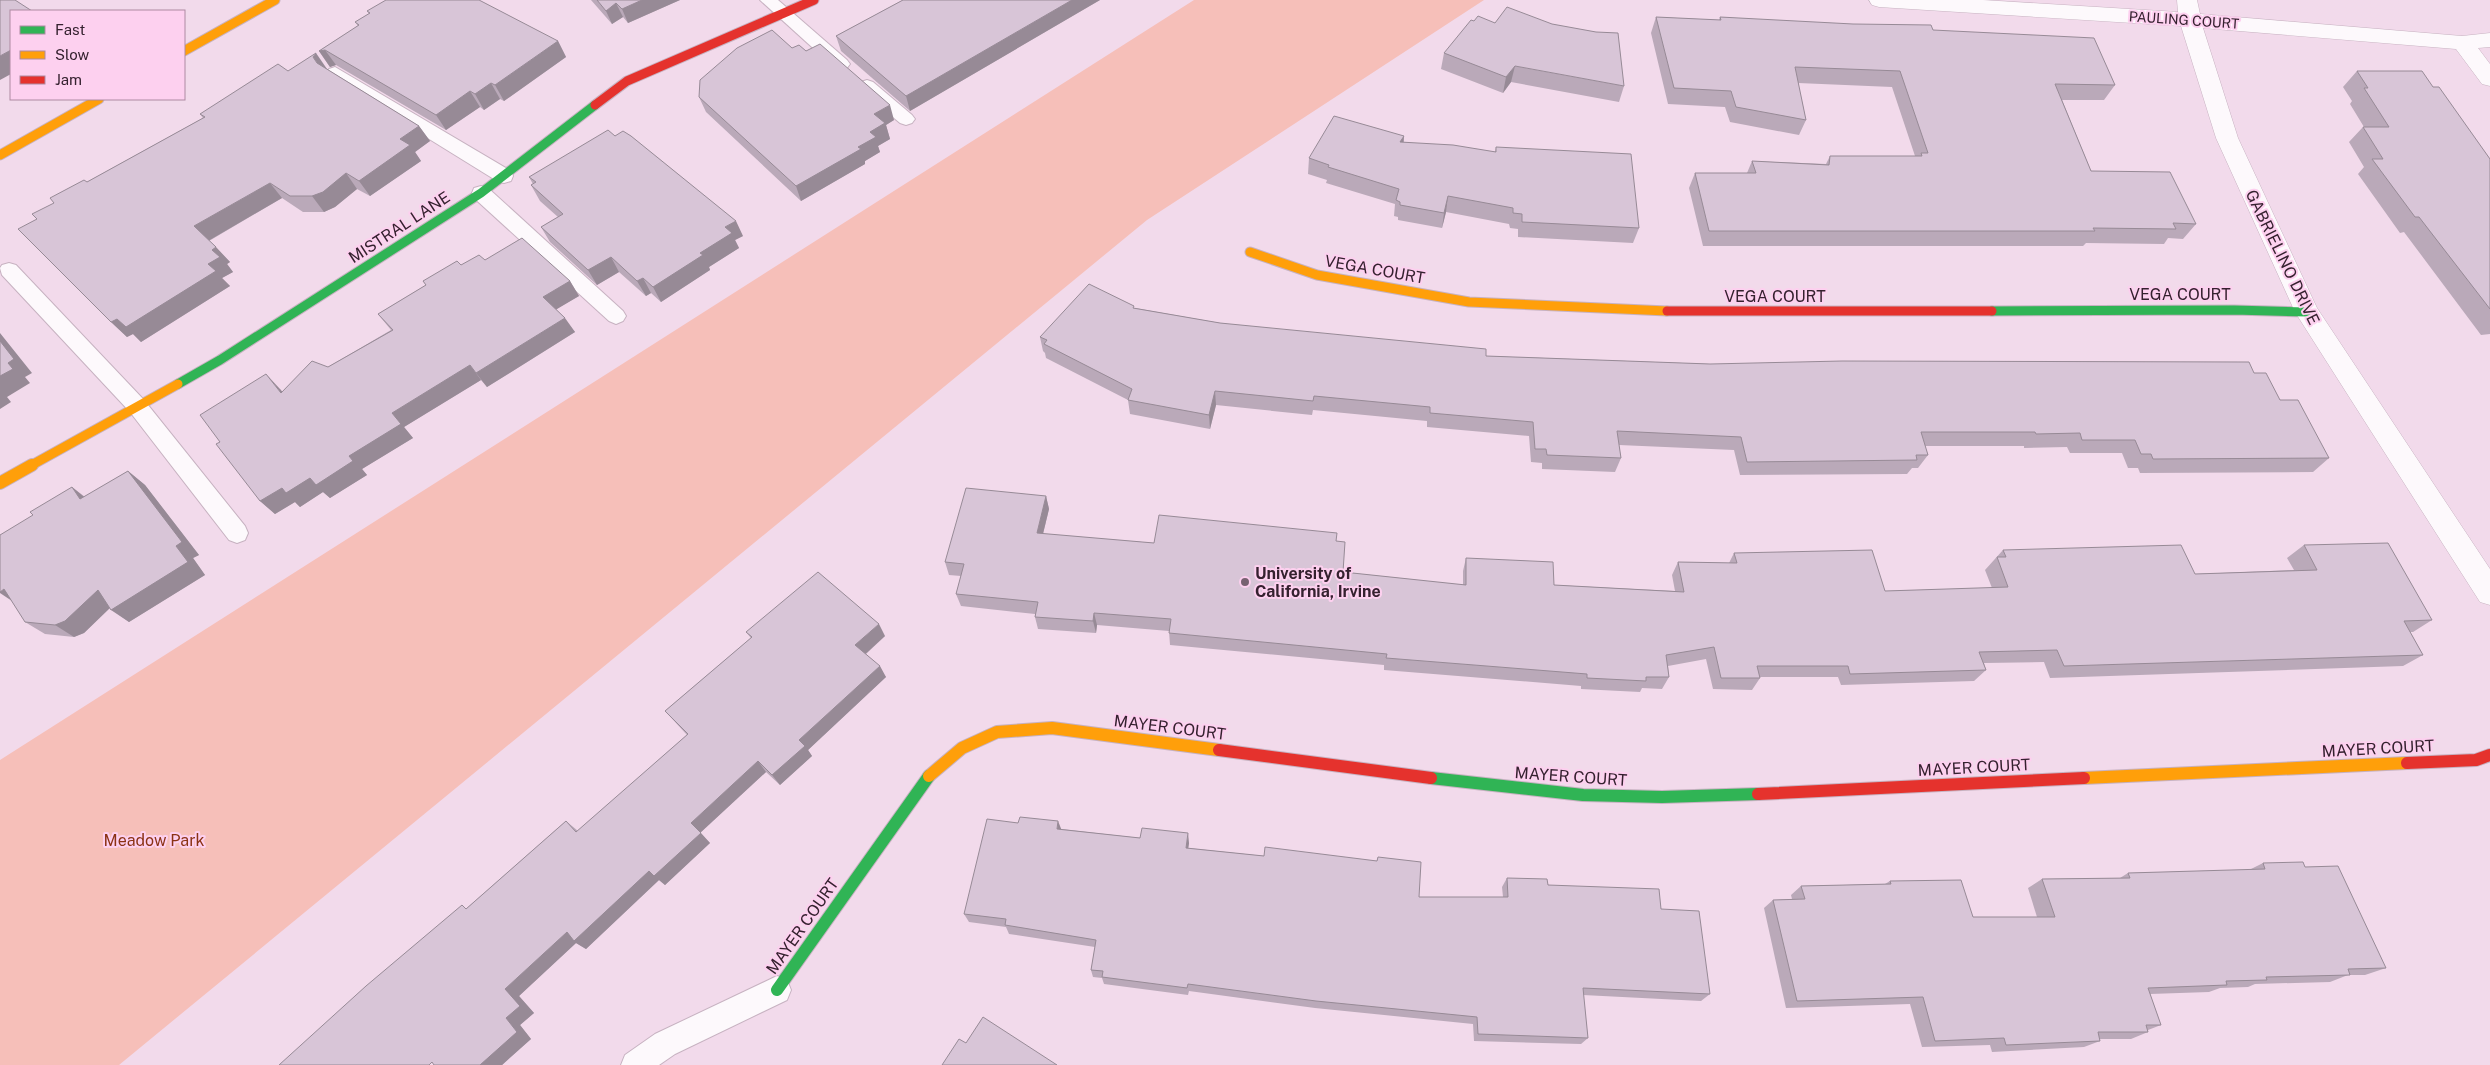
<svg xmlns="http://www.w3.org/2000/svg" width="2490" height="1065" font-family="'Public Sans',sans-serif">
  <rect width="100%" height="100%" fill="#f2daeb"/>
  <path fill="#f6bfb9" d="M 1194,0 L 1484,0 L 1147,220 L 119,1065 L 0,1065 L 0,760 Z"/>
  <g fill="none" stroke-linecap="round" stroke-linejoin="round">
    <g stroke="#c7b2c1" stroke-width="2">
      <g id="lane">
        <path d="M 760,0 L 778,0 L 847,60 L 850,64 L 847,68 L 835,68 Z"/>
        <path d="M 335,67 L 511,171 L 513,176 L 511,181 L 504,183 L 497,181 L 329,77 L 326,73 L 329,69 Z"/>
        <path d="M 867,80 L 873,82 L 912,115 L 915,119 L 912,123 L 906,125 L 900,123 L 861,90 L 858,86 L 861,82 Z"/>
        <path d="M 481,186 L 488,188 L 623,311 L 626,316 L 623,321 L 616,324 L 609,321 L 474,198 L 472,193 L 474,188 Z"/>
        <path d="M 9,263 L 16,265 L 144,400 L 245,526 L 248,533 L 245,540 L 237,543 L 229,540 L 130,412 L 2,275 L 0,268 L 2,265 Z"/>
        <path d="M 777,976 L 787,980 L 791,990 L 787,1000 L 675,1054 L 659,1065 L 621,1065 L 625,1055 L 655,1034 Z"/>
      </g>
    </g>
    <g stroke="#c7b2c1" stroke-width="1">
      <path id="street" d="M 1869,0 L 1983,0 L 2178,12 L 2177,0 L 2197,0 L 2200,14 L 2462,36 L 2490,33 L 2490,47 L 2478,48 L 2490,64 L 2490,86 L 2482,84 L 2456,49 L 2203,28 L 2238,138 L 2317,308 L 2490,569 L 2490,605 L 2480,602 L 2295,312 L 2216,138 L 2181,26 L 1879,7 L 1872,5 Z"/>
    </g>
    <g stroke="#c7b2c1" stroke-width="11">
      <g id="fast-far1">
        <path d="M 1992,311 L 2234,310 L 2307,312"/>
        <path d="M 178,384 L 220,360 L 481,193 L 595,105"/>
      </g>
    </g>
    <g stroke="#c7b2c1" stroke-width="14">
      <g id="fast">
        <path d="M 1431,778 L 1583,795 L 1662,797 L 1758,794"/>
        <path d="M 777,990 L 929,776"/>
      </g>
    </g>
    <g stroke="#c7b2c1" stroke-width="11">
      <g id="slow-far1">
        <path d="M 184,51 L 275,0"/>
        <path d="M 0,155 L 99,99"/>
        <path d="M 1250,252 L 1317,275 L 1469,302 L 1667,311"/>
        <path d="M 30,466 L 178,384"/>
      </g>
    </g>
    <g stroke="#c7b2c1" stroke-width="14">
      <g id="slow">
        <path d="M 0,483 L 32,465"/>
        <path d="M 929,776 L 962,748 L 997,732 L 1052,728 L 1219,750"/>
        <path d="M 2084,778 L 2407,763"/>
      </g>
    </g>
    <g stroke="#c7b2c1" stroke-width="11">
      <g id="jam-far1">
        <path d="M 595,105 L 627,81 L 814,0"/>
        <path d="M 1667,311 L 1992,311"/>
      </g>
    </g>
    <g stroke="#c7b2c1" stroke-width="14">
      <g id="jam">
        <path d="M 1219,750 L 1431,778"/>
        <path d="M 2407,763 L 2476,760 L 2490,755"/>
        <path d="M 1758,794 L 2084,778"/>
      </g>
    </g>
    <use href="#lane" fill="#fdf9fc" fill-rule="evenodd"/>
    <use href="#street" fill="#fdf9fc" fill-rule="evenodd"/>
    <use href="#fast-far1" stroke="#30b455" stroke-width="9"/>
    <use href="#fast" stroke="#30b455" stroke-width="12"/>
    <use href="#slow-far1" stroke="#ff9f0a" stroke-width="9"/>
    <use href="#slow" stroke="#ff9f0a" stroke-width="12"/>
    <use href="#jam-far1" stroke="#e5322d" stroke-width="9"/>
    <use href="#jam" stroke="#e5322d" stroke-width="12"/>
  </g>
  <g fill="#baa9b9">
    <path d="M 591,0 L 680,0 L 628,23 L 623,17 L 612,24 Z"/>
    <path d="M 903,0 L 1100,0 L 910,111 L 841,51 L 836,36 Z"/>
    <path d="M 367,11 L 558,41 L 566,57 L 504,101 L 500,99 L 484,110 L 480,107 L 446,130 L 336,65 L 330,67 L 319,51 L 358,26 L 355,22 L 369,14 Z"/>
    <path d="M 1656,17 L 1719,20 L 1720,17 L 1933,30 L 2115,85 L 2104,100 L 2062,100 L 2091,171 L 2196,224 L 2183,239 L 2168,238 L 2164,244 L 2086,243 L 2083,246 L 1703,246 L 1689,188 L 1695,173 L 1747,173 L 1752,161 L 1826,164 L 1830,156 L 1915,156 L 1892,87 L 1798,83 L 1806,120 L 1799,135 L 1730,122 L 1725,107 L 1668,104 L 1651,33 Z"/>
    <path d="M 792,48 L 806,51 L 894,120 L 886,125 L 890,139 L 878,146 L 880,152 L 865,161 L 865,164 L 801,201 L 706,112 L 699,97 Z"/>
    <path d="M 1444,53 L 1624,86 L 1619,102 L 1511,82 L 1503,93 L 1441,69 Z"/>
    <path d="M 327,69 L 419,126 L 430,141 L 415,152 L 421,161 L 370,196 L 357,189 L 335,207 L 324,212 L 303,212 L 282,198 L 209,241 L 230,262 L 227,264 L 233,272 L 222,278 L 230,286 L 141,342 L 133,334 L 127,337 L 111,322 L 54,203 L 87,182 L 203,118 L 200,114 L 288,71 Z"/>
    <path d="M 2357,71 L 2433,87 L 2490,159 L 2490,334 L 2481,335 L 2404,232 L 2400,233 L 2358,174 L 2364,167 L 2349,142 L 2363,127 L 2364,127 L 2350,104 L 2352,101 L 2343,87 Z"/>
    <path d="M 1404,136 L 1404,142 L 1495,152 L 1496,147 L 1639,228 L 1633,243 L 1518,237 L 1518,229 L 1510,228 L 1509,224 L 1446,212 L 1442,228 L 1398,220 L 1398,217 L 1394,216 L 1395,204 L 1326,183 L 1327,180 L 1308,174 L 1309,158 Z"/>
    <path d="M 529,177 L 743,236 L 735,240 L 739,248 L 709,267 L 710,270 L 661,302 L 651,293 L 646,296 L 619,272 L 597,285 L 550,242 L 541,227 L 558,217 L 540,201 L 531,185 L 533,184 Z"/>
    <path d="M 485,260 L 570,281 L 579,296 L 556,309 L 575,332 L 487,387 L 481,380 L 404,427 L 413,438 L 362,469 L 367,475 L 330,498 L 323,492 L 300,507 L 295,502 L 275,514 L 260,501 L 220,442 L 280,389 L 282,392 L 328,367 L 391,330 L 378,314 L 426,285 L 423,281 L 461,265 Z"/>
    <path d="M 1135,308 L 1220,323 L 1486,356 L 1710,364 L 2254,373 L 2280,400 L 2329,458 L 2313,472 L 2140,473 L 2138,468 L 2128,468 L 2122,453 L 2070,453 L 2067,447 L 2024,448 L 2024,446 L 1925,446 L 1928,455 L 1918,468 L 1912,468 L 1907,474 L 1740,475 L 1734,450 L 1619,445 L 1621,458 L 1615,472 L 1542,469 L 1542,463 L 1531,462 L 1529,436 L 1427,427 L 1427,421 L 1313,410 L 1312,415 L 1216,405 L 1210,429 L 1130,414 L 1128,400 L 1046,358 L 1045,353 L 1043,351 L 1040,337 Z"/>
    <path d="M 128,471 L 145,485 L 199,555 L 193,558 L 205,575 L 129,622 L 110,608 L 84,633 L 74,637 L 45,634 L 25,622 L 33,515 L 72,487 L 85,497 Z"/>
    <path d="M 1046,496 L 1049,509 L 1043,534 L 1154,543 L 1336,541 L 1343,572 L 1463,585 L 1463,571 L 1466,558 L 1554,585 L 1675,591 L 1672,575 L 1678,562 L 1729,563 L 1734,553 L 1885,591 L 1992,588 L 1985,570 L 2003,550 L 2195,574 L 2294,570 L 2287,558 L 2304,545 L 2432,620 L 2413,632 L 2410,632 L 2423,655 L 2403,666 L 2050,678 L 2044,662 L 1984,663 L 1986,670 L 1974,681 L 1841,685 L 1838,677 L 1760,677 L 1760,678 L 1752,690 L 1713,689 L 1706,659 L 1668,666 L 1669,677 L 1662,689 L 1642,688 L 1640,692 L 1581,689 L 1581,686 L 1384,670 L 1384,665 L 1170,645 L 1169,631 L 1097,625 L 1096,633 L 1038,629 L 1035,617 L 1035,614 L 961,606 L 956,594 L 961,576 L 949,575 L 945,562 Z"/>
    <path d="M 746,632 L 885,636 L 866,654 L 886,677 L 808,750 L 812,756 L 780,785 L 766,772 L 700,833 L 710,843 L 665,885 L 659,880 L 586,949 L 576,943 L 519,996 L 534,1013 L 520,1025 L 531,1039 L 502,1065 L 467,908 L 566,821 L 578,831 L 687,735 L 665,711 L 751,638 Z"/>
    <path d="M 1061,829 L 1140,838 L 1189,843 L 1188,848 L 1264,856 L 1377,861 L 1378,857 L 1419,897 L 1503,897 L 1502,887 L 1507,878 L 1548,885 L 1661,909 L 1710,994 L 1701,1001 L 1583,995 L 1588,1038 L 1581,1044 L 1474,1041 L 1473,1024 L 1315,1008 L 1189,991 L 1188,995 L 1104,984 L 1102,978 L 1093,977 L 1091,970 L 1095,947 L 1009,934 L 1006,927 L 969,922 L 964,914 Z"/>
    <path d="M 2263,863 L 2305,867 L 2386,968 L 2365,975 L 2348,975 L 2330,982 L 2255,984 L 2248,987 L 2220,988 L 2209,992 L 2150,994 L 2161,1025 L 2148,1030 L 2148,1032 L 2131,1039 L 2100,1039 L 2100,1041 L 2084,1047 L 1992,1052 L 1990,1045 L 1922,1047 L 1910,1004 L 1786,1008 L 1764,908 L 1773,900 L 1792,899 L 1791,895 L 1801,886 L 1885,884 L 1890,881 L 1973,917 L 2037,917 L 2028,888 L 2042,879 L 2120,878 L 2128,873 L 2249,870 Z"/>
  </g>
  <g fill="#978a96">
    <path d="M 642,0 L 680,0 L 628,23 L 622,9 Z"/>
    <path d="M 1072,0 L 1100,0 L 910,111 L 906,96 Z"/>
    <path d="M 616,3 L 623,17 L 612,24 L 606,11 Z"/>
    <path d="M 558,41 L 566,57 L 504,101 L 495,85 Z"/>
    <path d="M 11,50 L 11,74 L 0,80 L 0,56 Z"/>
    <path d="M 325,50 L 336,65 L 330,67 L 319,51 Z"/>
    <path d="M 316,53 L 327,69 L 324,73 L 313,57 Z"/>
    <path d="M 1515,66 L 1511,82 L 1503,93 L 1506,77 Z"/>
    <path d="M 491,83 L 500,99 L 484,110 L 475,94 Z"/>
    <path d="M 470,91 L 480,107 L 446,130 L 436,115 Z"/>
    <path d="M 890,105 L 894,120 L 886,125 L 890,139 L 878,146 L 880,152 L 865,161 L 865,164 L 801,201 L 796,186 L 858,147 L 870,132 L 874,114 Z"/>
    <path d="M 419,126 L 430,141 L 415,152 L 421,161 L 370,196 L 359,181 L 400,139 Z"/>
    <path d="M 1404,136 L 1402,152 L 1400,142 Z"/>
    <path d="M 346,173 L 357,189 L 335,207 L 324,212 L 312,196 Z"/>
    <path d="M 270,183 L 282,198 L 208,241 L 194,226 Z"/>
    <path d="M 1448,196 L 1446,212 L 1442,228 L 1444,213 Z"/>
    <path d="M 736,221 L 743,236 L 735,240 L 739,248 L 709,267 L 710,270 L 661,302 L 653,287 L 700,253 L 725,227 Z"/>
    <path d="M 216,247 L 230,262 L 227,264 L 233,272 L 222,278 L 230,286 L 141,342 L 133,334 L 127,337 L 111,322 L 208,264 L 212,250 Z"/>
    <path d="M 611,257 L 619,272 L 597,285 L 588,270 Z"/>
    <path d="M 643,278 L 651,293 L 646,296 L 637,281 Z"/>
    <path d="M 570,281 L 579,296 L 552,312 L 543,297 Z"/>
    <path d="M 565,318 L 575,332 L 487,387 L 476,373 Z"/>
    <path d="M 0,333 L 32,373 L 25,377 L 30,383 L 7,397 L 11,402 L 0,409 L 0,376 L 8,363 L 0,341 Z"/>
    <path d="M 470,365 L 481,380 L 404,427 L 413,438 L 362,469 L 367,475 L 330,498 L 323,492 L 300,507 L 295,502 L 275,514 L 260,501 L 282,488 L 310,478 L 349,456 L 392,413 Z"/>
    <path d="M 266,374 L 280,389 L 295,407 L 281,393 Z"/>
    <path d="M 1215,391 L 1216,405 L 1210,429 L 1209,415 Z"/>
    <path d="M 128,471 L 145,485 L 199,555 L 193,558 L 205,575 L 129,622 L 111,610 L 176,546 Z"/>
    <path d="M 72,487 L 89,501 L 80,499 Z"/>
    <path d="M 1046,496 L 1049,509 L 1040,546 L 1037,533 Z"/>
    <path d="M 4,589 L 18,605 L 0,593 L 0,592 Z"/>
    <path d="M 98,590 L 116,602 L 84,633 L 74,637 L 55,625 Z"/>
    <path d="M 1094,613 L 1097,625 L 1096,633 L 1093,621 Z"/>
    <path d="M 879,624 L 885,636 L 862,657 L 855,645 Z"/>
    <path d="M 880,666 L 886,677 L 808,750 L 812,756 L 780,785 L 772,775 L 799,740 Z"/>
    <path d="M 758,761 L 766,772 L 700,833 L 691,823 Z"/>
    <path d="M 1058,821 L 1062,831 L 1057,829 Z"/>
    <path d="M 701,833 L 710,843 L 665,885 L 659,880 L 586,949 L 576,943 L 519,996 L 534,1013 L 520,1025 L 531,1039 L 502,1065 L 480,1065 L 506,1018 L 505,989 L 567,932 Z"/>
    <path d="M 1188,833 L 1189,843 L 1187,857 L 1186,848 Z"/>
  </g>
  <g fill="#d8c5d7" stroke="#978a96">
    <path d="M 0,0 L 15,0 L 32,11 L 11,11 L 11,50 L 0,56 Z"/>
    <path d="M 386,0 L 479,0 L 558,41 L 495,85 L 491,83 L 475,94 L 470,91 L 436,115 L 325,50 L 319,51 L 359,25 L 355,22 L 370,13 L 367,11 Z"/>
    <path d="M 597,0 L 642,0 L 622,9 L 616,3 L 606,11 Z"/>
    <path d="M 903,0 L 1072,0 L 906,96 L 836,36 Z"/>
    <path d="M 1507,7 L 1552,24 L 1596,32 L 1618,33 L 1624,86 L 1515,66 L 1506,77 L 1444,53 L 1471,20 L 1474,21 L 1478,16 L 1495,23 Z"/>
    <path d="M 1656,17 L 1721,20 L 1720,17 L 1853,24 L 1931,25 L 1933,30 L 2094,38 L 2115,85 L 2055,84 L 2091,171 L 2170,172 L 2196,224 L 2173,223 L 2176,229 L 2093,228 L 2095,231 L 1709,231 L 1695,173 L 1756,173 L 1752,161 L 1829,165 L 1830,156 L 1922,156 L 1921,153 L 1928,153 L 1900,71 L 1795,67 L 1806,120 L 1736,107 L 1731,91 L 1674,88 Z"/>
    <path d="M 772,30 L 792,48 L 799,45 L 806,51 L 820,44 L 890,105 L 874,114 L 885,123 L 870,132 L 876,137 L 858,147 L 861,149 L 796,186 L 699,97 L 700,80 L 737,48 Z"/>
    <path d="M 316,53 L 313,57 L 317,63 L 419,126 L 400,139 L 410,145 L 359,181 L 346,173 L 323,192 L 312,196 L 290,196 L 270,183 L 194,226 L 216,247 L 212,250 L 220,257 L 208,264 L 216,271 L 126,327 L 117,319 L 111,322 L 18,229 L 37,219 L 32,214 L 54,203 L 50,198 L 84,180 L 87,182 L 205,117 L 200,114 L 278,64 L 288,71 Z"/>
    <path d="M 2357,71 L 2422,71 L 2433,87 L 2439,87 L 2490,159 L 2490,309 L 2419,217 L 2415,217 L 2372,159 L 2383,159 L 2363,127 L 2389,127 L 2364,88 L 2368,88 Z"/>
    <path d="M 1334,116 L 1404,136 L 1400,142 L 1453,145 L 1496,152 L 1496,147 L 1631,154 L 1639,228 L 1522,222 L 1522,214 L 1513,213 L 1513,208 L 1448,196 L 1444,213 L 1400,205 L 1400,202 L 1396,200 L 1399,189 L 1328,167 L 1329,165 L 1309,158 Z"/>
    <path d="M 608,130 L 615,136 L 623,131 L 631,136 L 736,221 L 725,227 L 732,233 L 700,253 L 703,255 L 653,287 L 643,278 L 637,281 L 611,257 L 588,270 L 541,227 L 563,214 L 531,185 L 536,182 L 529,177 Z"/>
    <path d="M 522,238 L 570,281 L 543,297 L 565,318 L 476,373 L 470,365 L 392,413 L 401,424 L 349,456 L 353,461 L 316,485 L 310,478 L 286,493 L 282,488 L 260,501 L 216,444 L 220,442 L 200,415 L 266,374 L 281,393 L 312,361 L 328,367 L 393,330 L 378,314 L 426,285 L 423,281 L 457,261 L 461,265 L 479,255 L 485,260 Z"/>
    <path d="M 1089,284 L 1134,306 L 1133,308 L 1220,323 L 1486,349 L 1486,356 L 1710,364 L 1842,361 L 2249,362 L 2254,373 L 2266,373 L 2280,400 L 2298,400 L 2329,458 L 2153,459 L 2151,454 L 2141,454 L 2135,440 L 2082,440 L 2080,433 L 2036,434 L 2035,432 L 1921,432 L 1928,455 L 1916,455 L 1917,460 L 1747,462 L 1741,437 L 1617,431 L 1621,458 L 1547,455 L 1546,449 L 1535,449 L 1533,422 L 1430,413 L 1430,407 L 1314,396 L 1313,401 L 1215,391 L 1209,415 L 1128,400 L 1132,389 L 1044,344 L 1047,340 L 1040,337 Z"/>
    <path d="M 0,341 L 14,359 L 8,363 L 13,369 L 0,376 Z"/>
    <path d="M 128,471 L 182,542 L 176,546 L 188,562 L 111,610 L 98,590 L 65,621 L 55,625 L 25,622 L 4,589 L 0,592 L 0,535 L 33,515 L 30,512 L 72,487 L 80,499 Z"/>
    <path d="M 966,488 L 1046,496 L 1037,533 L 1154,543 L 1159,515 L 1337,533 L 1336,541 L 1345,542 L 1343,572 L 1466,585 L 1466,558 L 1553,562 L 1554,585 L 1684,592 L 1678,562 L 1737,563 L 1734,553 L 1872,550 L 1885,591 L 2008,587 L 1997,557 L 2006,557 L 2003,550 L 2181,545 L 2195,574 L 2317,570 L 2304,545 L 2388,543 L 2432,620 L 2404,621 L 2423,655 L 2064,666 L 2057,650 L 1979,652 L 1986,670 L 1850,674 L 1848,666 L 1757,666 L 1760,678 L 1721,678 L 1714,647 L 1666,655 L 1669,677 L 1646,677 L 1646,681 L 1587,678 L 1587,674 L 1386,658 L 1387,654 L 1169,633 L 1171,619 L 1094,613 L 1093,621 L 1035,617 L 1038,602 L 956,594 L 964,564 L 945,562 Z"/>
    <path d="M 818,572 L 879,624 L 855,645 L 880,666 L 799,740 L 805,746 L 772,775 L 758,761 L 691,823 L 701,833 L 654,876 L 649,871 L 574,941 L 567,932 L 505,989 L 520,1006 L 506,1018 L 517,1032 L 480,1065 L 434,1065 L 432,1062 L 429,1065 L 279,1065 L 366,986 L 462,905 L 466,909 L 566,821 L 576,832 L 688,734 L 665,711 L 752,637 L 746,632 Z"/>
    <path d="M 1020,817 L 1058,821 L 1057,829 L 1140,838 L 1142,828 L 1188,833 L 1186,848 L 1264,856 L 1265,847 L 1377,861 L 1378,857 L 1421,862 L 1419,897 L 1508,897 L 1507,878 L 1547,879 L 1548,885 L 1659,889 L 1661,909 L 1699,911 L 1710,994 L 1583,988 L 1588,1038 L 1478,1034 L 1477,1017 L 1316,1001 L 1188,984 L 1187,988 L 1102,977 L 1103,971 L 1091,970 L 1096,940 L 1005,925 L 1006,919 L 964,914 L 987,819 L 1018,823 Z"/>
    <path d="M 2303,862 L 2305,867 L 2338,866 L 2386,968 L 2348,969 L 2350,975 L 2266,977 L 2267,980 L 2226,981 L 2227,985 L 2148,988 L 2161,1025 L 2146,1025 L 2148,1032 L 2098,1032 L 2100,1041 L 2006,1045 L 2004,1038 L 1935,1041 L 1923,997 L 1797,1001 L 1773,900 L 1805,899 L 1801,886 L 1891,884 L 1890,881 L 1961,880 L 1973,917 L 2055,917 L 2042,879 L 2130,878 L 2128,873 L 2265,869 L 2263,863 Z"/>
    <path d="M 983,1017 L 1057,1065 L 942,1065 L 959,1039 L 966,1043 Z"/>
  </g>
  <circle fill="#776271" stroke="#fdd0ef" stroke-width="2" cx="1245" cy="582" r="5"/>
  <g text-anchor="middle" stroke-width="4" stroke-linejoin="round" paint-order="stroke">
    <g font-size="14" fill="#35212f" stroke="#fdd0ef">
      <text transform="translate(2184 20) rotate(4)" y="5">PAULING COURT</text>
    </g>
    <g font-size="16" fill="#35212f" stroke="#fdd0ef">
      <text transform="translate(399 227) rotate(-33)" y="6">MISTRAL LANE</text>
      <text transform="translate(2283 257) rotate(64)" y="6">GABRIELINO DRIVE</text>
      <text transform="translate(1375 269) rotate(10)" y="6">VEGA COURT</text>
      <text x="2180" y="300">VEGA COURT</text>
      <text x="1775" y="302">VEGA COURT</text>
      <text transform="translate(1170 727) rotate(7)" y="6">MAYER COURT</text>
      <text transform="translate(2378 748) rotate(-3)" y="6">MAYER COURT</text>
      <text transform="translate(1974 767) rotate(-3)" y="6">MAYER COURT</text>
      <text transform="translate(1571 776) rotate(4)" y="6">MAYER COURT</text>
      <text transform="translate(802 926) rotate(-55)" y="6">MAYER COURT</text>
    </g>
    <g font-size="16" font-weight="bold" fill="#35212f" stroke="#fdd0ef" text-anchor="start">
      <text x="1255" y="579">University of<tspan x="1255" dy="18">California, Irvine</tspan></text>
    </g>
    <g font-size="16" fill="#8b3214" stroke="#fdd0ef">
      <text x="154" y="846">Meadow Park</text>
    </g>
  </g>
  <rect x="10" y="10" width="175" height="90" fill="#fdd0ef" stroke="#ad8aa2"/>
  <rect x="20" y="26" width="25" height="8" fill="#30b455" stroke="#ad8aa2"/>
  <text x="55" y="35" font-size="15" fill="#35212f">Fast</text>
  <rect x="20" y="51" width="25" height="8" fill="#ff9f0a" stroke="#ad8aa2"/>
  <text x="55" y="60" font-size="15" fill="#35212f">Slow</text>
  <rect x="20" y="76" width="25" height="8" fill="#e5322d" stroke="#ad8aa2"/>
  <text x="55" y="85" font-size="15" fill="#35212f">Jam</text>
</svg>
